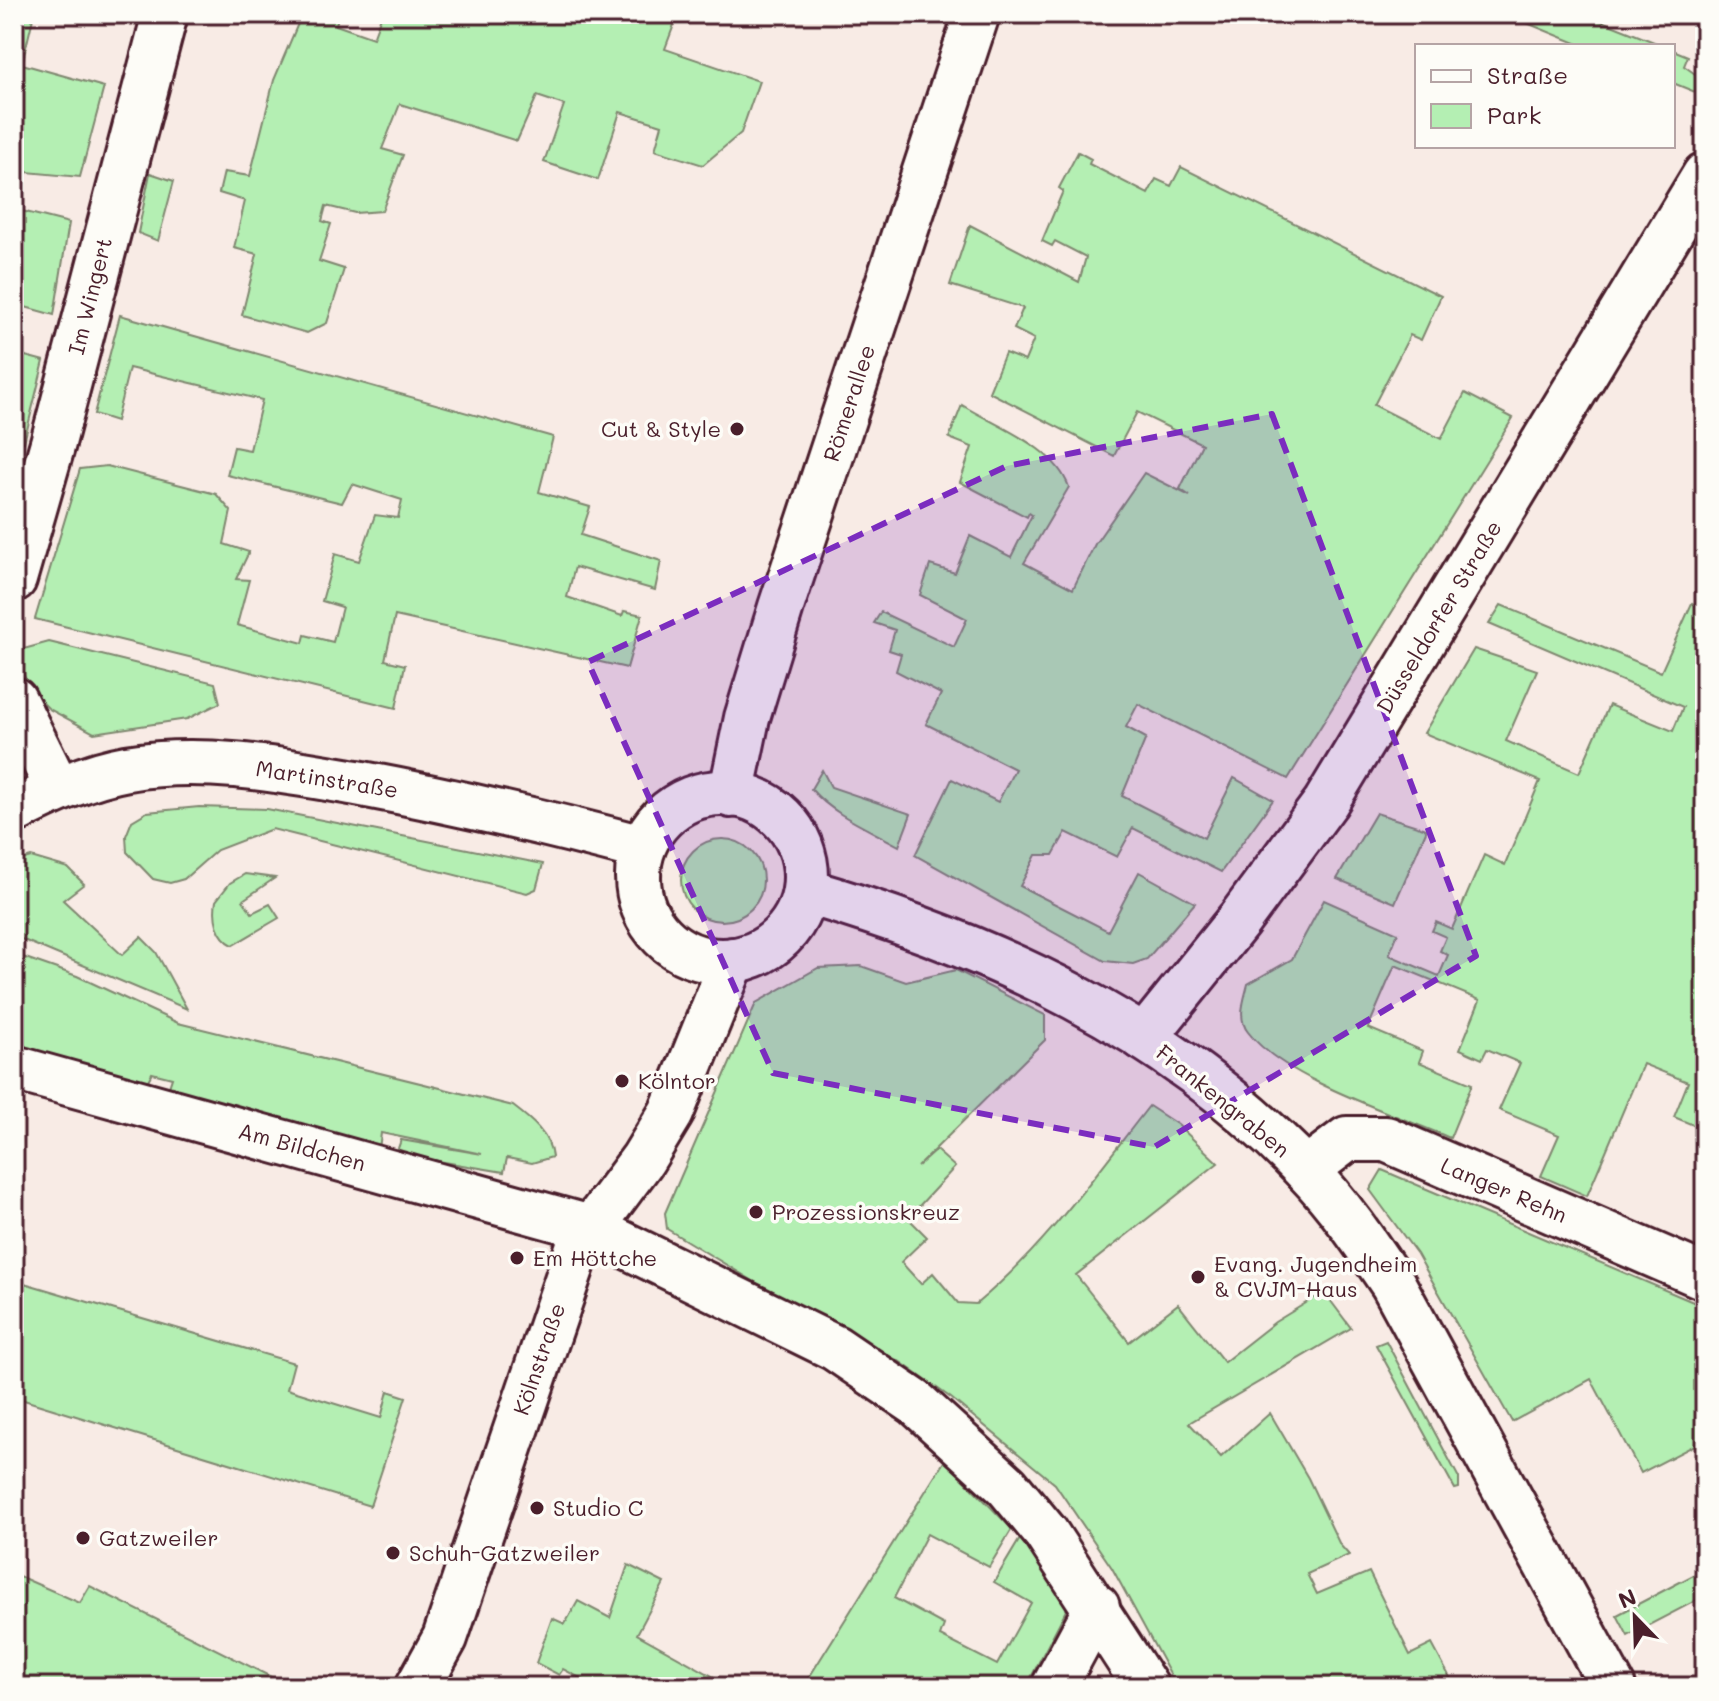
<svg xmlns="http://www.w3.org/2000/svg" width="1719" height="1701" font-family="Mali,sans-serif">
  <rect width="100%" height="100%" fill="#f8ebe5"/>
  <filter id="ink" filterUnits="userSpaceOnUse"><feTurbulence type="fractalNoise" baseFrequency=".0125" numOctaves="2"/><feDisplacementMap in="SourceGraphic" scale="16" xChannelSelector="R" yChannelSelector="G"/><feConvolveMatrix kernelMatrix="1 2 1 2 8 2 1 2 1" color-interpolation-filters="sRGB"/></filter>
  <g filter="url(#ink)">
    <g fill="#b4efb3" stroke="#7f876f" stroke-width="2">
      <path d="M 14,14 L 34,14 L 22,64 L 104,87 L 80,177 L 27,172 L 14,209 L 69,223 L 54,315 L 14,304 Z"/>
      <path d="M 302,14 L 338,17 L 336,25 L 373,38 L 382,14 L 678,14 L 665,49 L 759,81 L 741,133 L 703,165 L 655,150 L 662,125 L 620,112 L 598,180 L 544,162 L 564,105 L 537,96 L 517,141 L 400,104 L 382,149 L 403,155 L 382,211 L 355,213 L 326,206 L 322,221 L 331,224 L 319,261 L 344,269 L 327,323 L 307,333 L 242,315 L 257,254 L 234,248 L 245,201 L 219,193 L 224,172 L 250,176 L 274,80 Z"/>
      <path d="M 1505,14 L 1584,14 L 1664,46 L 1583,46 Z"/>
      <path d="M 1673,50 L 1688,56 L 1684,66 L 1705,81 L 1705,96 L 1673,83 Z"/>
      <path d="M 1078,152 L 1091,159 L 1089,164 L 1148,194 L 1156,179 L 1171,186 L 1181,167 L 1441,296 L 1421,340 L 1410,335 L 1374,405 L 1441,439 L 1465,393 L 1513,418 L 1288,779 L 1138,704 L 1126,727 L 1146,738 L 1122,796 L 1204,838 L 1234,778 L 1273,800 L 1221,872 L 1133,828 L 1117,857 L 1066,832 L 1053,855 L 1036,855 L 1020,886 L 1108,931 L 1139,872 L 1195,903 L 1147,959 L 1133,964 L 1105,961 L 915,855 L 952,779 L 998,802 L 1015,769 L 926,724 L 941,694 L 896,671 L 901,654 L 889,650 L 895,630 L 874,623 L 881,612 L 954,647 L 967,619 L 920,595 L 930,565 L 955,573 L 970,536 L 1011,557 L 1032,515 L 1029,513 L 1027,517 L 960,482 L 972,447 L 949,438 L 962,405 C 997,427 1054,446 1069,487 L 1024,563 L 1073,589 L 1095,544 L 1144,473 L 1190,496 L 1180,489 L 1202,444 L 1137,412 L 1114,456 L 989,392 L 1005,353 L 1025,361 L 1034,339 L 1014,329 L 1023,308 L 950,285 L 970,225 L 1079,282 L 1086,257 L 1055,241 L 1052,246 L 1042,241 L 1063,191 L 1059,188 Z"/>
      <path d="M 150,173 L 174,181 L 158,241 L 138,233 Z"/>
      <path d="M 120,315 L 553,437 L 539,492 L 590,507 L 581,535 L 661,561 L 655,590 L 575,567 L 567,597 L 622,616 L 624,611 L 642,615 L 627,668 L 395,616 L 385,660 L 405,665 L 396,708 L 35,619 L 80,469 L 107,466 L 216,494 L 231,511 L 224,544 L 249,552 L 236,579 L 249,580 L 237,625 L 303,643 L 305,635 L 333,642 L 342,607 L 322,601 L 335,554 L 359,561 L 375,515 L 398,518 L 402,500 L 352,484 L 342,503 L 227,475 L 234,447 L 250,450 L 262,400 L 129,368 L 116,421 L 94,414 Z"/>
      <path d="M 14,353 L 44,361 L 24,442 L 14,440 Z"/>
      <path d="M 1692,603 L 1705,609 L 1705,1130 L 1674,1117 L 1688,1082 L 1643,1064 L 1587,1196 L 1541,1176 L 1559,1135 L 1499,1110 L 1520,1063 L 1487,1049 L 1482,1059 L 1460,1049 L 1480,1000 L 1395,965 L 1368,1028 L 1423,1051 L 1419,1062 L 1472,1084 L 1450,1138 C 1395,1114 1283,1079 1248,1032 C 1237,1018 1244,1000 1248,984 L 1292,959 L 1324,900 L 1398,933 L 1389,955 L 1439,976 L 1448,955 L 1440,951 L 1446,937 L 1432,931 L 1436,922 L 1452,929 L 1484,855 L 1505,865 L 1540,781 L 1424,733 L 1474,649 L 1537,670 L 1506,741 L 1579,773 L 1609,705 L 1673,731 L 1683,707 L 1489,624 L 1501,605 L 1661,672 Z"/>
      <path d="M 49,642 L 215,683 L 220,703 L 187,719 L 94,733 L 49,709 L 29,689 L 20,664 L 20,650 Z"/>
      <path d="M 822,770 L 831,787 L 911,814 L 899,846 C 869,829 833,815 811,789 Z"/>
      <path d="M 199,807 L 267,809 L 543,864 L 536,889 L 527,893 L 272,829 L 217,850 L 184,879 L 170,883 L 153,879 L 127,852 L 126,836 L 132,821 L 147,812 Z"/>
      <path d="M 1376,813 L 1427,829 L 1395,903 L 1337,879 Z"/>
      <circle cx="722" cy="880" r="41"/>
      <path d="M 31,857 L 68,868 L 84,884 L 63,900 L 122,955 L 141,937 L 156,952 L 187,1009 L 14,936 L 14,862 Z"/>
      <path d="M 245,874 L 275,878 L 243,900 L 252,913 L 270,904 L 279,918 L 233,945 C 217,937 213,918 216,901 L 230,883 Z"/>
      <path d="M 14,954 L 77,976 L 178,1023 L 513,1106 C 530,1119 550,1134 552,1157 L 532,1163 L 507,1158 L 504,1172 L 396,1154 L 401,1140 L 482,1154 L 381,1133 L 379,1150 L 167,1093 L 172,1078 L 152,1073 L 145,1086 L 14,1048 Z"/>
      <path d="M 861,966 L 906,982 L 956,970 L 1045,1015 L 1045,1040 L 917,1167 L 936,1150 L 955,1167 L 908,1218 L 927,1237 L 901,1262 L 921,1284 L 933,1273 L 958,1303 L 976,1304 C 1044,1248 1095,1175 1149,1106 L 1178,1125 L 1218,1163 L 1076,1275 L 1129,1342 L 1178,1304 L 1224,1362 L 1275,1322 L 1324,1292 L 1351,1328 L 1189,1423 L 1221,1457 L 1270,1413 L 1308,1478 L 1340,1545 L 1349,1555 L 1307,1574 L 1317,1594 L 1369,1572 L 1410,1655 L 1432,1644 L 1455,1687 L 1177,1687 L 1112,1568 L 1055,1484 L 951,1398 L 899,1361 L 821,1322 L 667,1229 L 665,1213 L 756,1003 L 818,968 Z"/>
      <path d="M 1382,1170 L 1705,1307 L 1705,1440 L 1641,1473 L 1591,1379 L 1512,1422 L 1417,1254 L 1370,1190 Z"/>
      <path d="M 14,1280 L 294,1363 L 287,1389 L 381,1418 L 388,1391 L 406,1397 L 370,1506 L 14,1397 Z"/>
      <path d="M 1386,1341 L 1459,1478 L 1459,1488 L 1455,1489 L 1376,1345 Z"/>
      <path d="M 945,1460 L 1012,1529 L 989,1567 L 927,1534 L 894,1598 L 944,1625 L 940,1636 L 997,1665 L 1031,1603 L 994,1582 L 1021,1537 L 1075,1593 L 1026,1687 L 803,1687 Z"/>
      <path d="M 628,1565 L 664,1583 L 637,1634 L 732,1687 L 597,1687 L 563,1669 L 559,1675 L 536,1663 L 552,1618 L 565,1624 L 578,1601 L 610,1618 Z"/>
      <path d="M 1705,1569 L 1705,1596 L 1628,1636 L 1617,1615 Z"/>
      <path d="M 14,1574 L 80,1603 L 90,1586 L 291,1687 L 14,1687 Z"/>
    </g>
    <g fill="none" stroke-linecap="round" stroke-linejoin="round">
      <g stroke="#4a1f2b" stroke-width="50">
        <g id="minor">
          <path d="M 14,579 L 53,443 L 165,14"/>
          <path d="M 14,700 L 58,789"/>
          <circle cx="722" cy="877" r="84"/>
          <path d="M 731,795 L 747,718 L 781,607 L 977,14"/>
          <path d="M 14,811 C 50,793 87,775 127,768 C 204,755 281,770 357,783 C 453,801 548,823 642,848"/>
          <path d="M 808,892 C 995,947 1167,1026 1305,1169 C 1339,1204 1366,1244 1393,1284 L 1613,1687"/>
          <path d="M 1144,1038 L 1239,920 L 1326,802 L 1705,175"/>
          <path d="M 14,1068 L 590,1228 L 835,1348 L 916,1403 L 1007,1486 L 1046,1533 L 1146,1687"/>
          <path d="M 1306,1170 L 1347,1139 L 1386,1139 L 1705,1277"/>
          <path d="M 418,1687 L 445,1638 L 579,1245 L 643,1159 L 671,1113 L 733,960"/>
          <path d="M 1054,1687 L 1097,1607"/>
        </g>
      </g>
      <use href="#minor" stroke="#fdfcf7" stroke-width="44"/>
    </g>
  </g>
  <path fill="#7b2cbf" fill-opacity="0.2" stroke="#7b2cbf" stroke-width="6" stroke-dasharray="16 10" stroke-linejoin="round" d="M 1272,414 L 1476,956 L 1154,1147 L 773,1073 L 588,662 L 1007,466 Z"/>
  <g fill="#4a1f2b" stroke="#fdfcf7" stroke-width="3">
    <circle cx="737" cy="429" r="8"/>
    <circle cx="622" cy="1081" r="8"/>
    <circle cx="756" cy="1212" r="8"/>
    <circle cx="517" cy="1258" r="8"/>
    <circle cx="1198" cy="1277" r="8"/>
    <circle cx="537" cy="1508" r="8"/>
    <circle cx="83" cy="1538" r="8"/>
    <circle cx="393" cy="1553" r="8"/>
  </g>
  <g text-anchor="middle" stroke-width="7" stroke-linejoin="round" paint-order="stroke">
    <g font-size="22" fill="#4a1f2b" stroke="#fdfcf7">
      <text transform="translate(90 296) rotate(-76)" y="8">Im Wingert</text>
      <text transform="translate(849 403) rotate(-72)" y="8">Römerallee</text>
      <text transform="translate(1439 617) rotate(-59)" y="8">Düsseldorfer Straße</text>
      <text transform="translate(327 779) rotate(9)" y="8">Martinstraße</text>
      <text transform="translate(1223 1101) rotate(39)" y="8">Frankengraben</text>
      <text transform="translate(302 1147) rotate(15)" y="8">Am Bildchen</text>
      <text transform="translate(1504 1190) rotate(23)" y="8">Langer Rehn</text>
      <text transform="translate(539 1359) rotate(-71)" y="8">Kölnstraße</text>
    </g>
    <g font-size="22" fill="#4a1f2b" stroke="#fdfcf7" text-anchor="start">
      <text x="721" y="437" text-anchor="end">Cut &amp; Style</text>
      <text x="638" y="1089">Kölntor</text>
      <text x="772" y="1220">Prozessionskreuz</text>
      <text x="533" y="1266">Em Höttche</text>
      <text x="1214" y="1272">Evang. Jugendheim<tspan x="1214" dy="25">&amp; CVJM-Haus</tspan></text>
      <text x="553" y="1516">Studio C</text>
      <text x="99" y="1546">Gatzweiler</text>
      <text x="409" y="1561">Schuh-Gatzweiler</text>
    </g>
  </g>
  <rect width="1719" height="1701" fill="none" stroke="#fdfcf7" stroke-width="48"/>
  <rect x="24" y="24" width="1671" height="1653" fill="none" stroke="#4a1f2b" stroke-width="3" filter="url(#ink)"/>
  <rect x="1415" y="44" width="260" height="104" fill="#fdfcf7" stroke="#b5a4a5" stroke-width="2"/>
  <rect x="1431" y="70" width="40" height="12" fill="#fdfcf7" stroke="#b5a4a5" stroke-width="2"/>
  <text x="1487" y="84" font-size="24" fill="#4a1f2b">Straße</text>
  <rect x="1431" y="104" width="40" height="24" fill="#b4efb3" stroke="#b5a4a5" stroke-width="2"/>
  <text x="1487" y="124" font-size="24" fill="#4a1f2b">Park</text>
  <g transform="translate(1635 1617) rotate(337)" stroke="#fdfcf7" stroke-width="6" paint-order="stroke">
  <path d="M0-6L14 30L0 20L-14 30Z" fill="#4a1f2b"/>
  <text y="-12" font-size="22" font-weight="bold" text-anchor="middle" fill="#4a1f2b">N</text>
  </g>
</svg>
